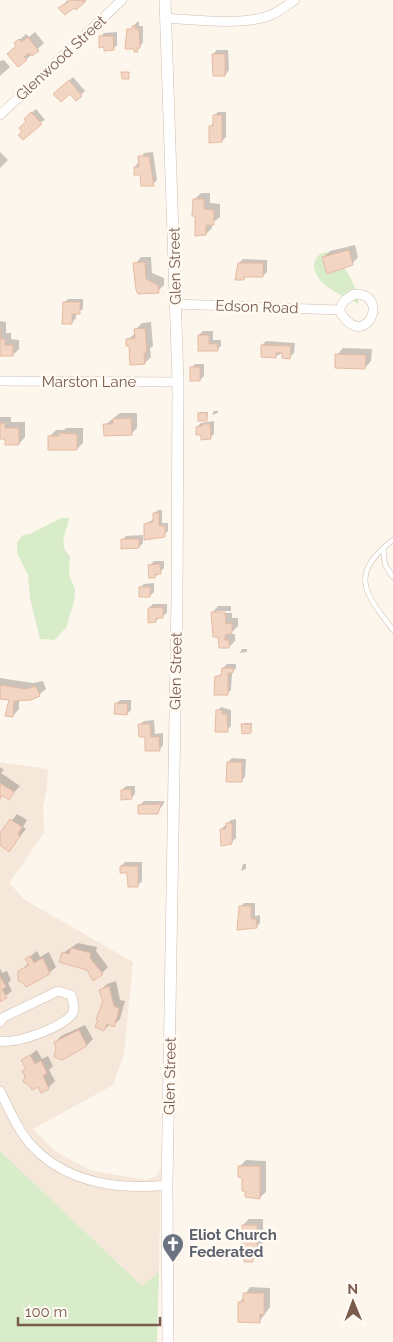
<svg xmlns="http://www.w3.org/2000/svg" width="393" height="1342" font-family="Raleway,sans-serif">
  <rect width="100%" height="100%" fill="#fdf6ec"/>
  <path fill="#f5e8da" d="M 0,762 L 48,769 L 47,789 L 43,805 L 44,833 L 9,883 L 25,900 L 133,962 L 124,1054 L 113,1085 L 33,1129 L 55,1151 L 92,1171 L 147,1180 L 156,1176 L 161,1167 L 159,1272 L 142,1286 L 0,1151 Z"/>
  <g fill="#d8ecc9">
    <path d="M 326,252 C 345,264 356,282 359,304 C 343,296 314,285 314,265 C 315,257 319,254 326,252 Z"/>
    <path d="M 61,518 L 69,518 C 67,532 57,544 70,556 L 69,575 L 75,589 L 74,602 L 66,628 L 54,640 L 40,639 L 30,598 L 28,575 L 17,553 L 17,542 L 23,535 L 30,534 Z"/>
    <path d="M 0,1151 L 142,1286 L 159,1272 L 157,1342 L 0,1342 Z"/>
  </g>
  <g fill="#0003">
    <path d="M 68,0 L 70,2 L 72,0 L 86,0 L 76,9 L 74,6 L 59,8 Z"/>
    <path d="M 137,22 L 139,22 L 139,26 L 143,26 L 143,42 L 137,51 L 136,48 L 126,48 L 126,35 Z"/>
    <path d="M 35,32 L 44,43 L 19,66 L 16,43 L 26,34 L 29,37 Z"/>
    <path d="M 117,32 L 117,45 L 113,49 L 100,37 L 104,33 Z"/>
    <path d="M 217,50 L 228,50 L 229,70 L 225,75 L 213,54 Z"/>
    <path d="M 4,60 L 10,67 L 0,76 L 0,61 Z"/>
    <path d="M 73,77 L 85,91 L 76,99 L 70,92 L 59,90 Z"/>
    <path d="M 36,109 L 45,120 L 24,131 L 29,115 Z"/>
    <path d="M 218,112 L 226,112 L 226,137 L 222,141 L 210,127 L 214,123 L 214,116 Z"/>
    <path d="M 0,152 L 8,160 L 0,168 Z"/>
    <path d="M 153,152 L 157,180 L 153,184 L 135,167 L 144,153 Z"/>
    <path d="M 201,193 L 210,193 L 210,203 L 220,204 L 220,217 L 212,223 L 212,228 L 206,234 L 195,199 Z"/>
    <path d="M 355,245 L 358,257 L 352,264 L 324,257 L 330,251 Z"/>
    <path d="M 141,257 L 151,257 L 152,273 L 164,278 L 164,285 L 158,291 L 139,293 L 135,264 Z"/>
    <path d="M 243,259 L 267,260 L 267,272 L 263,276 L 247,275 L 243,279 L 239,263 Z"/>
    <path d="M 68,299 L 83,299 L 83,309 L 76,313 L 76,318 L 72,323 L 64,303 Z"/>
    <path d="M 0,321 L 6,322 L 6,333 L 11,333 L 11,339 L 19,340 L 19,349 L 13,355 L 0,354 Z"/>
    <path d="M 151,322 L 153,346 L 150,348 L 151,357 L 145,363 L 127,340 L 136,333 L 136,329 L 142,323 Z"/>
    <path d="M 203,331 L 213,331 L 213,340 L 221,340 L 221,346 L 217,350 L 199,350 L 199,335 Z"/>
    <path d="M 266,341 L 295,343 L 294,353 L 290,357 L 284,352 L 275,357 L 262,345 Z"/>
    <path d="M 343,348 L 372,349 L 371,361 L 365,368 L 337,355 Z"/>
    <path d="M 195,364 L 204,364 L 204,376 L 200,380 L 191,368 Z"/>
    <path d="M 214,411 L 218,411 L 218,413 L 212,415 Z"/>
    <path d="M 200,412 L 208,412 L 207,420 L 199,414 Z"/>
    <path d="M 120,413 L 137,413 L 137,428 L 131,434 L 105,425 Z"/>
    <path d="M 0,417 L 11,417 L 11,422 L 25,422 L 25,437 L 19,444 L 0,438 Z"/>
    <path d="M 214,421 L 214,434 L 210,438 L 197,427 L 201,423 Z"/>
    <path d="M 66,428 L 83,428 L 83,443 L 77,449 L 49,437 L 56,430 L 64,430 Z"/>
    <path d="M 158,510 L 162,510 L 162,523 L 168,523 L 168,531 L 164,535 L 145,524 L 154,519 L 154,514 Z"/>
    <path d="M 143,535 L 143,543 L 139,547 L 122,540 L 126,536 Z"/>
    <path d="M 154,561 L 164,561 L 164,568 L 155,577 L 150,565 Z"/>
    <path d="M 154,583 L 154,592 L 150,596 L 140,588 L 144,584 Z"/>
    <path d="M 153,604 L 167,604 L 167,613 L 155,621 L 149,608 Z"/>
    <path d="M 218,606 L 231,606 L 231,611 L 217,611 L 217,613 L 232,613 L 232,618 L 238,618 L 238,626 L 230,634 L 235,634 L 235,641 L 229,647 L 220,636 L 212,613 Z"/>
    <path d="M 242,649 L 247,649 L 247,652 L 240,653 Z"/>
    <path d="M 227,664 L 236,664 L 236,668 L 232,673 L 231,690 L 227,694 L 216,677 L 223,673 L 223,668 Z"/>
    <path d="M 0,678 L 33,683 L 43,681 L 46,689 L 39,695 L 19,699 L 19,709 L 13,716 L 11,699 L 0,698 Z"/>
    <path d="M 120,700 L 131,700 L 131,710 L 127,714 L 116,704 Z"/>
    <path d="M 221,707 L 231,710 L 231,726 L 227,730 L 217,711 Z"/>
    <path d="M 154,720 L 155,734 L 163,733 L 163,745 L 159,750 L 139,725 L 144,721 Z"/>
    <path d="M 244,723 L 252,723 L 251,732 L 243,725 Z"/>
    <path d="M 232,758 L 246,759 L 245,777 L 241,781 L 228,762 Z"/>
    <path d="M 0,767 L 4,770 L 1,773 L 20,786 L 9,798 L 3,794 L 0,798 Z"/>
    <path d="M 126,786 L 135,786 L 135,794 L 131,798 L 122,790 Z"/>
    <path d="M 144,801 L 164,801 L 164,803 L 158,812 L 140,805 Z"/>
    <path d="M 17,814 L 27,820 L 23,827 L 26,829 L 9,850 L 0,845 L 0,835 Z"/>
    <path d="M 236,819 L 236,838 L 232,842 L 221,829 L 231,820 Z"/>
    <path d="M 125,862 L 142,862 L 142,881 L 138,885 L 121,866 Z"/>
    <path d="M 243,864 L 246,864 L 246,869 L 241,871 Z"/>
    <path d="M 244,903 L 255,903 L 255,916 L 260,915 L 260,923 L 256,927 L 240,907 Z"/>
    <path d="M 78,943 L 97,947 L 96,951 L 108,967 L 102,973 L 88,969 L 63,953 Z"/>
    <path d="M 37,951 L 40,957 L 49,952 L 56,967 L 49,973 L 19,972 L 29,963 L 27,959 Z"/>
    <path d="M 0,968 L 2,973 L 7,971 L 11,980 L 8,983 L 12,991 L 0,1000 Z"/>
    <path d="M 116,981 L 120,1000 L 125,1001 L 120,1019 L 114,1025 L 110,1024 L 104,1030 L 105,1001 L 101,990 L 107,984 Z"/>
    <path d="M 85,1025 L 93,1039 L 87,1045 L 62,1058 L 55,1043 L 61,1036 Z"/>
    <path d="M 37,1050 L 42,1059 L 48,1056 L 53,1066 L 49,1070 L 55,1081 L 48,1088 L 38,1085 L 24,1071 L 27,1068 L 23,1060 Z"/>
    <path d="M 246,1160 L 266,1161 L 266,1192 L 259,1198 L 243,1176 L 239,1167 Z"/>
    <path d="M 249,1219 L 263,1219 L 263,1249 L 252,1261 L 243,1225 Z"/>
    <path d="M 250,1287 L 270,1288 L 270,1307 L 259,1322 L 240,1302 Z"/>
  </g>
  <g fill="#f3d5c3" stroke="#e6bba3">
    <path d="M 71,0 L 86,1 L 76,10 L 74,8 L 65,15 L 58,8 Z"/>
    <path d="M 135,25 L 135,29 L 139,29 L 140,48 L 137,48 L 138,52 L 134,52 L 134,49 L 125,49 L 127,29 L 132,29 L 132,26 Z"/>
    <path d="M 99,36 L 113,36 L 114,50 L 104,51 L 104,47 L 99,48 Z"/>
    <path d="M 28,37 L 39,51 L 32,56 L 29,53 L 24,57 L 27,60 L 18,67 L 7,54 L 16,46 L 14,43 L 19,39 L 22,42 Z"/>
    <path d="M 212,54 L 225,54 L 225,76 L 213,76 Z"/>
    <path d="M 121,72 L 129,72 L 129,79 L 122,79 Z"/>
    <path d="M 69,80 L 82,96 L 76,101 L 70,94 L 61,102 L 53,94 Z"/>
    <path d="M 31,112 L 42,124 L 23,140 L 18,135 L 22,132 L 19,128 L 26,121 L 24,119 Z"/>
    <path d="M 213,115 L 222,115 L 222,142 L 209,143 L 209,126 L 213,126 Z"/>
    <path d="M 138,156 L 149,156 L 154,186 L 141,186 L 140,175 L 134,175 L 134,167 L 139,167 Z"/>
    <path d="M 193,199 L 204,199 L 204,209 L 214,210 L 214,225 L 206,225 L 206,235 L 195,236 L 195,216 L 192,216 Z"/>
    <path d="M 349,250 L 353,265 L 327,274 L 322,257 Z"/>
    <path d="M 145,262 L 146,279 L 158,285 L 159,293 L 138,294 L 136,290 L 133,263 Z"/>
    <path d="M 238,263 L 263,263 L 263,277 L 244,277 L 244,280 L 235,280 Z"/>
    <path d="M 63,302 L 80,302 L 80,314 L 72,314 L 72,324 L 62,324 Z"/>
    <path d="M 0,327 L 0,339 L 5,339 L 5,345 L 13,345 L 13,356 L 0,356 Z"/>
    <path d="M 145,328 L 147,353 L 144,353 L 145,364 L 130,365 L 129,346 L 126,346 L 126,339 L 135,338 L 134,329 Z"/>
    <path d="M 198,335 L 209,335 L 209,344 L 217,343 L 218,351 L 198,351 Z"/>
    <path d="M 261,345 L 291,346 L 290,359 L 282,358 L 282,353 L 276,352 L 276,358 L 261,357 Z"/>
    <path d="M 335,354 L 366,355 L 365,369 L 335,368 Z"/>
    <rect x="190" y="367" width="10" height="14"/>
    <rect x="198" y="413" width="9" height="8"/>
    <path d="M 131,418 L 132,435 L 104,436 L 103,424 L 113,424 L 113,419 Z"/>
    <path d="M 0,423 L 5,423 L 5,428 L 19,428 L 19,445 L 5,445 L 5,439 L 0,439 Z"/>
    <path d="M 202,424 L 210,424 L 211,439 L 201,440 L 201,435 L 196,435 L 196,427 L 202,426 Z"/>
    <path d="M 59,433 L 77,434 L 77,450 L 48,450 L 48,436 L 59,436 Z"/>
    <path d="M 153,513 L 159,513 L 159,526 L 165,526 L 165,537 L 144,540 L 144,524 L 153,522 Z"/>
    <path d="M 121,539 L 139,539 L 139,548 L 121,549 Z"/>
    <path d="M 160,564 L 161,574 L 155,574 L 155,578 L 149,578 L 148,565 Z"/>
    <rect x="139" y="587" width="11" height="10"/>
    <path d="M 163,607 L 163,618 L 156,618 L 156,622 L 148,623 L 148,608 Z"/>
    <path d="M 211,612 L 225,612 L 226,624 L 232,623 L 232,633 L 225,635 L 225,640 L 229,640 L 229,648 L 219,648 L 218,637 L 213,637 Z"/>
    <path d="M 222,668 L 233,668 L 233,673 L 228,673 L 228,695 L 214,695 L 215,676 L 221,676 Z"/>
    <path d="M 0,685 L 26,689 L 36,686 L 40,696 L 31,700 L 14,701 L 13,717 L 5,716 L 9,700 L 0,699 Z"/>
    <path d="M 115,703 L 128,704 L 127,715 L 114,714 Z"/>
    <path d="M 216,710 L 222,710 L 222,714 L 227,714 L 228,732 L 215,732 Z"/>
    <path d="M 138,724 L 150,724 L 151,737 L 159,737 L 160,751 L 145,751 L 145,737 L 139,737 Z"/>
    <path d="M 241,724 L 251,724 L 251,733 L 242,734 Z"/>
    <path d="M 227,762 L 242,762 L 242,782 L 226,782 Z"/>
    <path d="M 0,783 L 14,792 L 9,800 L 2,795 L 0,799 Z"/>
    <path d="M 131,789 L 132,799 L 121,800 L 121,790 Z"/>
    <path d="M 161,804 L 158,814 L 138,814 L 138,805 Z"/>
    <path d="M 10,819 L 22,827 L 18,834 L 20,836 L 9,852 L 0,845 L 0,833 Z"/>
    <path d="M 226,823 L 232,823 L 232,844 L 221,846 L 220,829 L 226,829 Z"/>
    <path d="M 120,866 L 138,866 L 138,887 L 128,887 L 127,873 L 120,873 Z"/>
    <path d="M 239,906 L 251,906 L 251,919 L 256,919 L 257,928 L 237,930 Z"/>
    <path d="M 71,948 L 91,953 L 90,958 L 103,974 L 93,981 L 87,970 L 59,962 L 62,952 L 69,954 Z"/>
    <path d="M 30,956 L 34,963 L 43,958 L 50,974 L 26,987 L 22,982 L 18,981 L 18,971 L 29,965 L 25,959 Z"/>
    <path d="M 0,976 L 6,987 L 2,989 L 7,998 L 0,1002 Z"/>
    <path d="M 109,986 L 114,1006 L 119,1008 L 118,1014 L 114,1027 L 107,1024 L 104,1031 L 95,1027 L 98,1020 L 96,1019 L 103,1001 L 99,990 Z"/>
    <path d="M 79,1030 L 87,1046 L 62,1060 L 54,1057 L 56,1048 L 54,1042 Z"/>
    <path d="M 30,1055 L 35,1064 L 41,1061 L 47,1073 L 43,1076 L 49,1089 L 41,1093 L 38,1087 L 32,1090 L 29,1085 L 23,1082 L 25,1076 L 22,1071 L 26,1069 L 21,1060 Z"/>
    <path d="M 238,1166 L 260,1166 L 260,1199 L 245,1197 L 245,1191 L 242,1191 L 242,1178 L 238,1177 Z"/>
    <path d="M 242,1225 L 257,1225 L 257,1257 L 253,1257 L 253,1262 L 244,1262 L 244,1257 L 242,1257 Z"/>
    <path d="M 243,1293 L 264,1293 L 264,1315 L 260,1314 L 260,1323 L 238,1322 L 238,1302 L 243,1302 Z"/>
  </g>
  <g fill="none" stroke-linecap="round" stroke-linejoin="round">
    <g stroke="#d1beb0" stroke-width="5.5">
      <g id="service">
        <path d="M 393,540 C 348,575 365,593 393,630"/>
        <path d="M 383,548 L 385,565 L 393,577"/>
      </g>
    </g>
    <g stroke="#d1beb0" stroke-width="10">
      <g id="minor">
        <path d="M 166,18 C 195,20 244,26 271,15 C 280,11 287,5 295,0"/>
        <path d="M 0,115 L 122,0"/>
        <path d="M 175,304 L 339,310 C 364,355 393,293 354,294 L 344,301 L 339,310"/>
        <path d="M 0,381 L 178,382"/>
        <path d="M 0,1022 L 4,1017 L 58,991 L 71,995 C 73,1001 76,1008 72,1014 C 62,1028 16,1044 0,1041"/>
        <path d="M 0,1091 C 10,1111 20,1135 36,1150 C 71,1184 122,1190 167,1185"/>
      </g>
    </g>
    <g stroke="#d1beb0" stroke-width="12">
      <path id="tertiary" d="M 165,0 L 178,382 L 177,599 L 167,1185 L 168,1342"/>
    </g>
    <use href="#service" stroke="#fff" stroke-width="4.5"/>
    <use href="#minor" stroke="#fff" stroke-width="9"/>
    <use href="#tertiary" stroke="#fff" stroke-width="11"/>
  </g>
  <defs>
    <g id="church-pin" transform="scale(1.125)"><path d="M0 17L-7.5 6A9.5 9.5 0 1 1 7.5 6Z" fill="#6b7280" stroke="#fffaf3"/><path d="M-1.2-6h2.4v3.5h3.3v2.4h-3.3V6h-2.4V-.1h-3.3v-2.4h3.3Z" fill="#fff"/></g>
  </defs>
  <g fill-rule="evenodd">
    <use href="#church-pin" x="173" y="1244"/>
  </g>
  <g text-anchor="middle" stroke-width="5" stroke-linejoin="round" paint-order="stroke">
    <g font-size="15" fill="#7a5c4d" stroke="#fffaf3">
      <text transform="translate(61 58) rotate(-43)" y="5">Glenwood Street</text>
      <text transform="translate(175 266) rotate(-91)" y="5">Glen Street</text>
      <text transform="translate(257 307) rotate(2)" y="5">Edson Road</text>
      <text x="89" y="387">Marston Lane</text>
      <text transform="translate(176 671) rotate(-89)" y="5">Glen Street</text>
      <text transform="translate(170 1076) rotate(-89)" y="5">Glen Street</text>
    </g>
    <g font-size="15" font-weight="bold" fill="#5b616d" stroke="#fffaf3" text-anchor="start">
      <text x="189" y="1240">Eliot Church<tspan x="189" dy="17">Federated</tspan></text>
    </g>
  </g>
  <g transform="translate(353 1302) rotate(359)" stroke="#fffaf3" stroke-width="4" paint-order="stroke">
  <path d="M0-4L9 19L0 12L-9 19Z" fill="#7a5c4d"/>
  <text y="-8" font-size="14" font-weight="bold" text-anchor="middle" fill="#7a5c4d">N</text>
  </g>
  <path d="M18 1317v8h142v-8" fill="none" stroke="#7a5c4d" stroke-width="2.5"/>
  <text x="25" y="1317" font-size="15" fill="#7a5c4d" stroke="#fffaf3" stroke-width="4" paint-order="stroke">100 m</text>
</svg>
